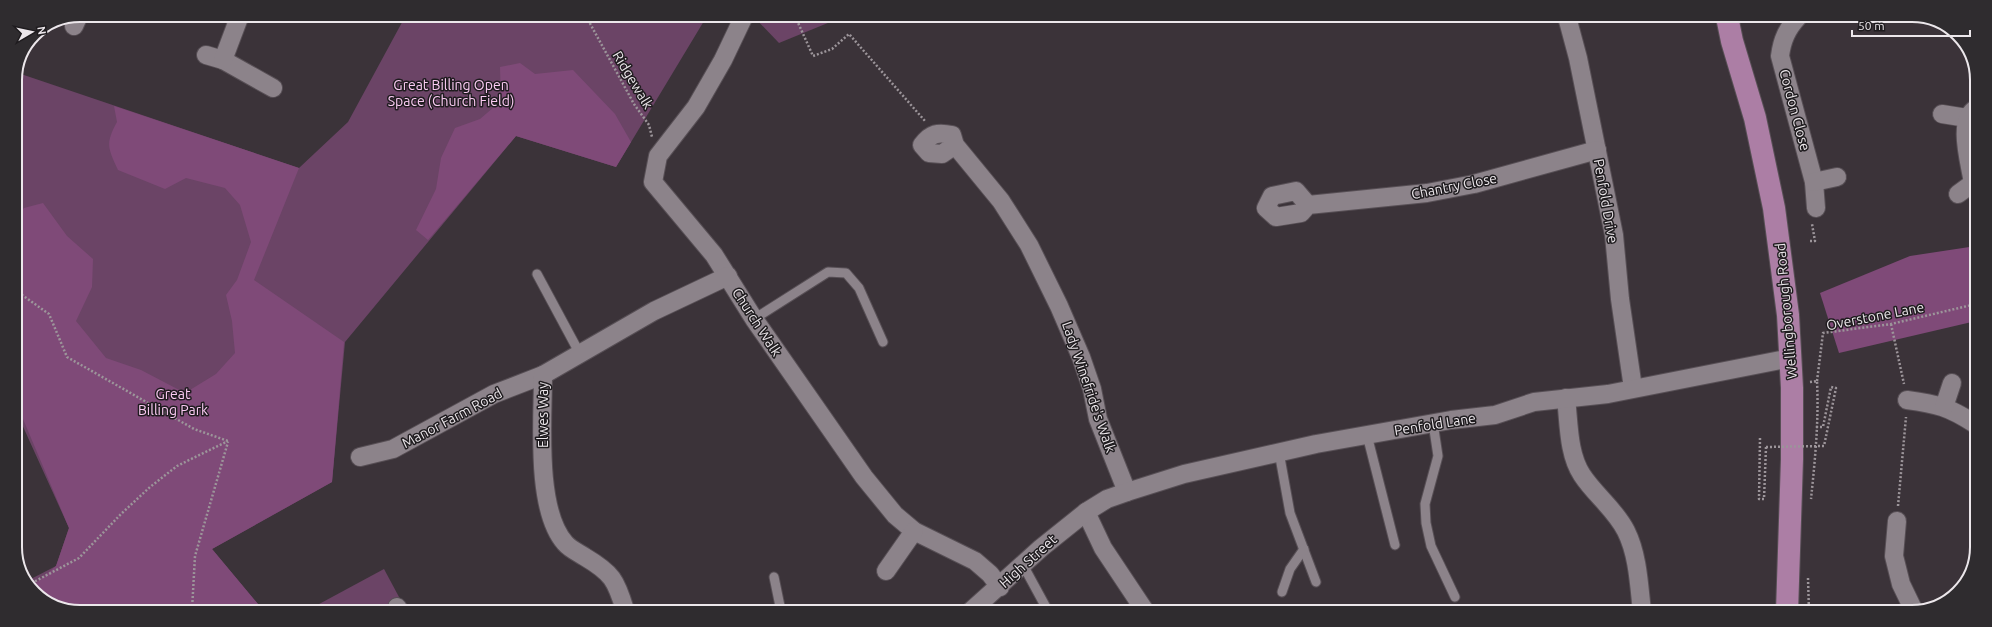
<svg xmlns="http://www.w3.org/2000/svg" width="1992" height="627" font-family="Ubuntu,sans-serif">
  <rect width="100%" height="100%" fill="#3b3339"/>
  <g fill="#6b4466">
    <path d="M 406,15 L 707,16 L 616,167 L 516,136 L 345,342 L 332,482 L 212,549 L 263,610 L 63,610 L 29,587 L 27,581 L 56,566 L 69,528 L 20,420 L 15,419 L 15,80 L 18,73 L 299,168 L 348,122 Z"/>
    <path d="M 753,16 L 840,16 L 840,18 L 779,43 Z"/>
    <path d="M 384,569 L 406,610 L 308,610 Z"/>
  </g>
  <g fill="#7f4a78">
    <path d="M 520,63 L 535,74 L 573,70 L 615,114 L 631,142 L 616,167 L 516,136 L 428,240 L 416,230 L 436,189 L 441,158 L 455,128 L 480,119 L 501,101 L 500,67 Z"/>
    <path d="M 114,106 L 299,168 L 254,280 L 344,342 L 332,482 L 212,549 L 263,610 L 206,610 L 201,607 L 200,610 L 63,610 L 30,588 L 56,566 L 69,528 L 23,419 L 15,415 L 15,218 L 24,208 L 43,203 L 67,236 L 93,259 L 92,287 L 76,321 L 106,358 L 141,370 L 185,393 L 216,374 L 235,353 L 232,321 L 226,295 L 237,280 L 251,242 L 240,205 L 225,188 L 186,178 L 165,189 L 118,170 C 108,148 105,144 117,122 Z"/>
    <path d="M 1976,246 L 1976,321 L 1839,353 L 1820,293 L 1910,256 Z"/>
  </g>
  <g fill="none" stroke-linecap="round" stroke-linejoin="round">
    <g stroke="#574f55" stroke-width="11">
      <g id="service">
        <path d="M 537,274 L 580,354"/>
        <path d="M 754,319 L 828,272 L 846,273 L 859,288 L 883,342"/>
        <path d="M 1433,423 L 1438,456 L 1425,504 L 1426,523 L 1431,546 L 1455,597"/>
        <path d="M 1367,435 L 1395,545"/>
        <path d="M 1279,452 L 1290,513 L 1316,582"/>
        <path d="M 1023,565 L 1048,611"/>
        <path d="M 774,577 L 781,611"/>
        <path d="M 1282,592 L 1290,569 L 1304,549"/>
      </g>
    </g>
    <g stroke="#574f55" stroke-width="20">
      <g id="minor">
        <path d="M 744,16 L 723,60 L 696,107 L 658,156 L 653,182 L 714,255 L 754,319 L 864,477 L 895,515 L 914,531 L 975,561 L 990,574 L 1000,587"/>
        <path d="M 1567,17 L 1578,58 L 1614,235 L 1620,299 L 1633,388"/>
        <path d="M 1798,17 C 1787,29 1782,40 1780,56 L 1814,182 L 1816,208"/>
        <path d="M 74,26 L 79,15"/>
        <path d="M 206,55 L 223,60 L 273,88"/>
        <path d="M 223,60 L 240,15"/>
        <path d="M 1942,114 L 1967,118"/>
        <path d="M 955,145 L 952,135 C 938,132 931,133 922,145 L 929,153 L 942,154 L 955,145 L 1001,201 L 1029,245 L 1059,306 L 1081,357 L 1092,389 L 1098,419 L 1127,492"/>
        <path d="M 1814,182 L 1837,177"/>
        <path d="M 1976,185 L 1973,183 C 1970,163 1956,119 1977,108"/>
        <path d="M 1958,194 L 1973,183"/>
        <path d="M 1308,205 L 1296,191 L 1272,196 L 1266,208 L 1276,217 L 1301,213 L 1308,205 L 1427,193 L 1474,184 L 1597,150"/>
        <path d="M 1566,398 C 1569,423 1568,454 1582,475 C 1595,495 1615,509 1626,531 C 1638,555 1639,585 1642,612"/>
        <path d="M 1907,400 C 1937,404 1949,407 1975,424"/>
        <path d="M 1944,407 L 1952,383"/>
        <path d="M 360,457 L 393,449 L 494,394 L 543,375"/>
        <path d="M 1086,512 L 1103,548 L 1145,611"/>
        <path d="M 1897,521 L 1894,556 L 1901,584 L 1914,611"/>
        <path d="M 886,571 L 914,531"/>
        <path d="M 397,607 L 399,610"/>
        <path d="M 625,610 C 616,580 612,573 585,557 C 579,553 570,549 565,543 C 535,509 543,419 543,375 L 654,311 L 728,276"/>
        <path d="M 971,611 L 1041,548 L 1086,512 L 1107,499 L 1127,492 L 1184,474 L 1316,444 L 1451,420 L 1495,415 L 1534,402 L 1608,394 L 1791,358"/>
      </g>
    </g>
    <g stroke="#574f55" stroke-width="24">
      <path id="primary" d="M 1727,17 L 1732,41 L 1755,118 L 1774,208 L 1788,315 L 1792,388 L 1792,459 L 1787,612"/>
    </g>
    <g stroke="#9c959a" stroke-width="2.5" stroke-dasharray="2 2" stroke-linecap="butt">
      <path d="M 586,16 L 634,104 L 649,125 L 652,137"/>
      <path d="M 795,16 L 813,56 L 832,49 L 849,34 L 925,121"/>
      <path d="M 1810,241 L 1815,241 L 1812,224"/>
      <path d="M 15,290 L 49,314 L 67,357 L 194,429 L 228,441"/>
      <path d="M 1891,324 L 1904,384"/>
      <path d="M 1817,381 L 1823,333 L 1891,324 L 1976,304"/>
      <path d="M 1810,382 L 1817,381 C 1819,420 1815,460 1811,499"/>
      <path d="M 1816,427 L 1823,427 L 1831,387 L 1836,388 L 1824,446"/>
      <path d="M 1760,438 L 1759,499 L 1764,499 L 1766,447"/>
      <path d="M 1898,506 L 1906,417"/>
      <path d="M 1808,578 L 1809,612"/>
      <path d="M 28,585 L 79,558 L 121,514 L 150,487 L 177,466 L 228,441"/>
      <path d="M 192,610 L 195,556 L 228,442"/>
    </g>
    <use href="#service" stroke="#8c838a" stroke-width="9"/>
    <use href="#minor" stroke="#8c838a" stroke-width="18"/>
    <use href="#primary" stroke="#ac7ea5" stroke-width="22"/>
    <path stroke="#9c959a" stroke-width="2.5" stroke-dasharray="2 2" stroke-linecap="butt" d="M 1766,447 L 1824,446"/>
  </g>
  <g text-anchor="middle" stroke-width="3" stroke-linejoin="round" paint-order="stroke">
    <g font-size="14" fill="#ece7eb" stroke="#1f1c1f">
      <text transform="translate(633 80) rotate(59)" y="5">Ridgewalk</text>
      <text transform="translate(1795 110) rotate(75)" y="5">Cordon Close</text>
      <text transform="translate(1454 186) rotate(-11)" y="5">Chantry Close</text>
      <text transform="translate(1606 201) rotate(80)" y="5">Penfold Drive</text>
      <text transform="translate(1786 311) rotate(-95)" y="5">Wellingborough Road</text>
      <text transform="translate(1875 316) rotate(-11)" y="5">Overstone Lane</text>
      <text transform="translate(757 322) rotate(57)" y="5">Church Walk</text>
      <text transform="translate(1089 387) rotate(71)" y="5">Lady Winefride's Walk</text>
      <text transform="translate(543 415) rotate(-90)" y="5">Elwes Way</text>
      <text transform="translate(452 418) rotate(-28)" y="5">Manor Farm Road</text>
      <text transform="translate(1435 424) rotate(-9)" y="5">Penfold Lane</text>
      <text transform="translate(1028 561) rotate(-42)" y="5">High Street</text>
    </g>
    <g font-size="14" fill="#fbcbf3" stroke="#1f1c1f">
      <text x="451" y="90">Great Billing Open<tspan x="451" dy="16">Space (Church Field)</tspan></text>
      <text x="173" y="399">Great<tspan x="173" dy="16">Billing Park</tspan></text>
    </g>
  </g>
  <path d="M0 0H1992V627H0ZM80 22H1912A58 58 0 0 1 1970 80V547A58 58 0 0 1 1912 605H80A58 58 0 0 1 22 547V80A58 58 0 0 1 80 22Z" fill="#2f2c2f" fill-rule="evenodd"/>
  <path fill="none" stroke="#ece7eb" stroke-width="2" d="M80 22H1912A58 58 0 0 1 1970 80V547A58 58 0 0 1 1912 605H80A58 58 0 0 1 22 547V80A58 58 0 0 1 80 22Z"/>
  <g transform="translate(32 32) rotate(81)" stroke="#1f1c1f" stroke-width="3" paint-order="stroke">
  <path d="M0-3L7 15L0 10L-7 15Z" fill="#ece7eb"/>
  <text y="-6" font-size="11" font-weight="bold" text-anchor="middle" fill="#ece7eb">N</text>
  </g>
  <path d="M1852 30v6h118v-6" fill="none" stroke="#ece7eb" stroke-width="2"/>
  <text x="1858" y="30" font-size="12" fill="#ece7eb" stroke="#1f1c1f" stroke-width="3" paint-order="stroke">50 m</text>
</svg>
